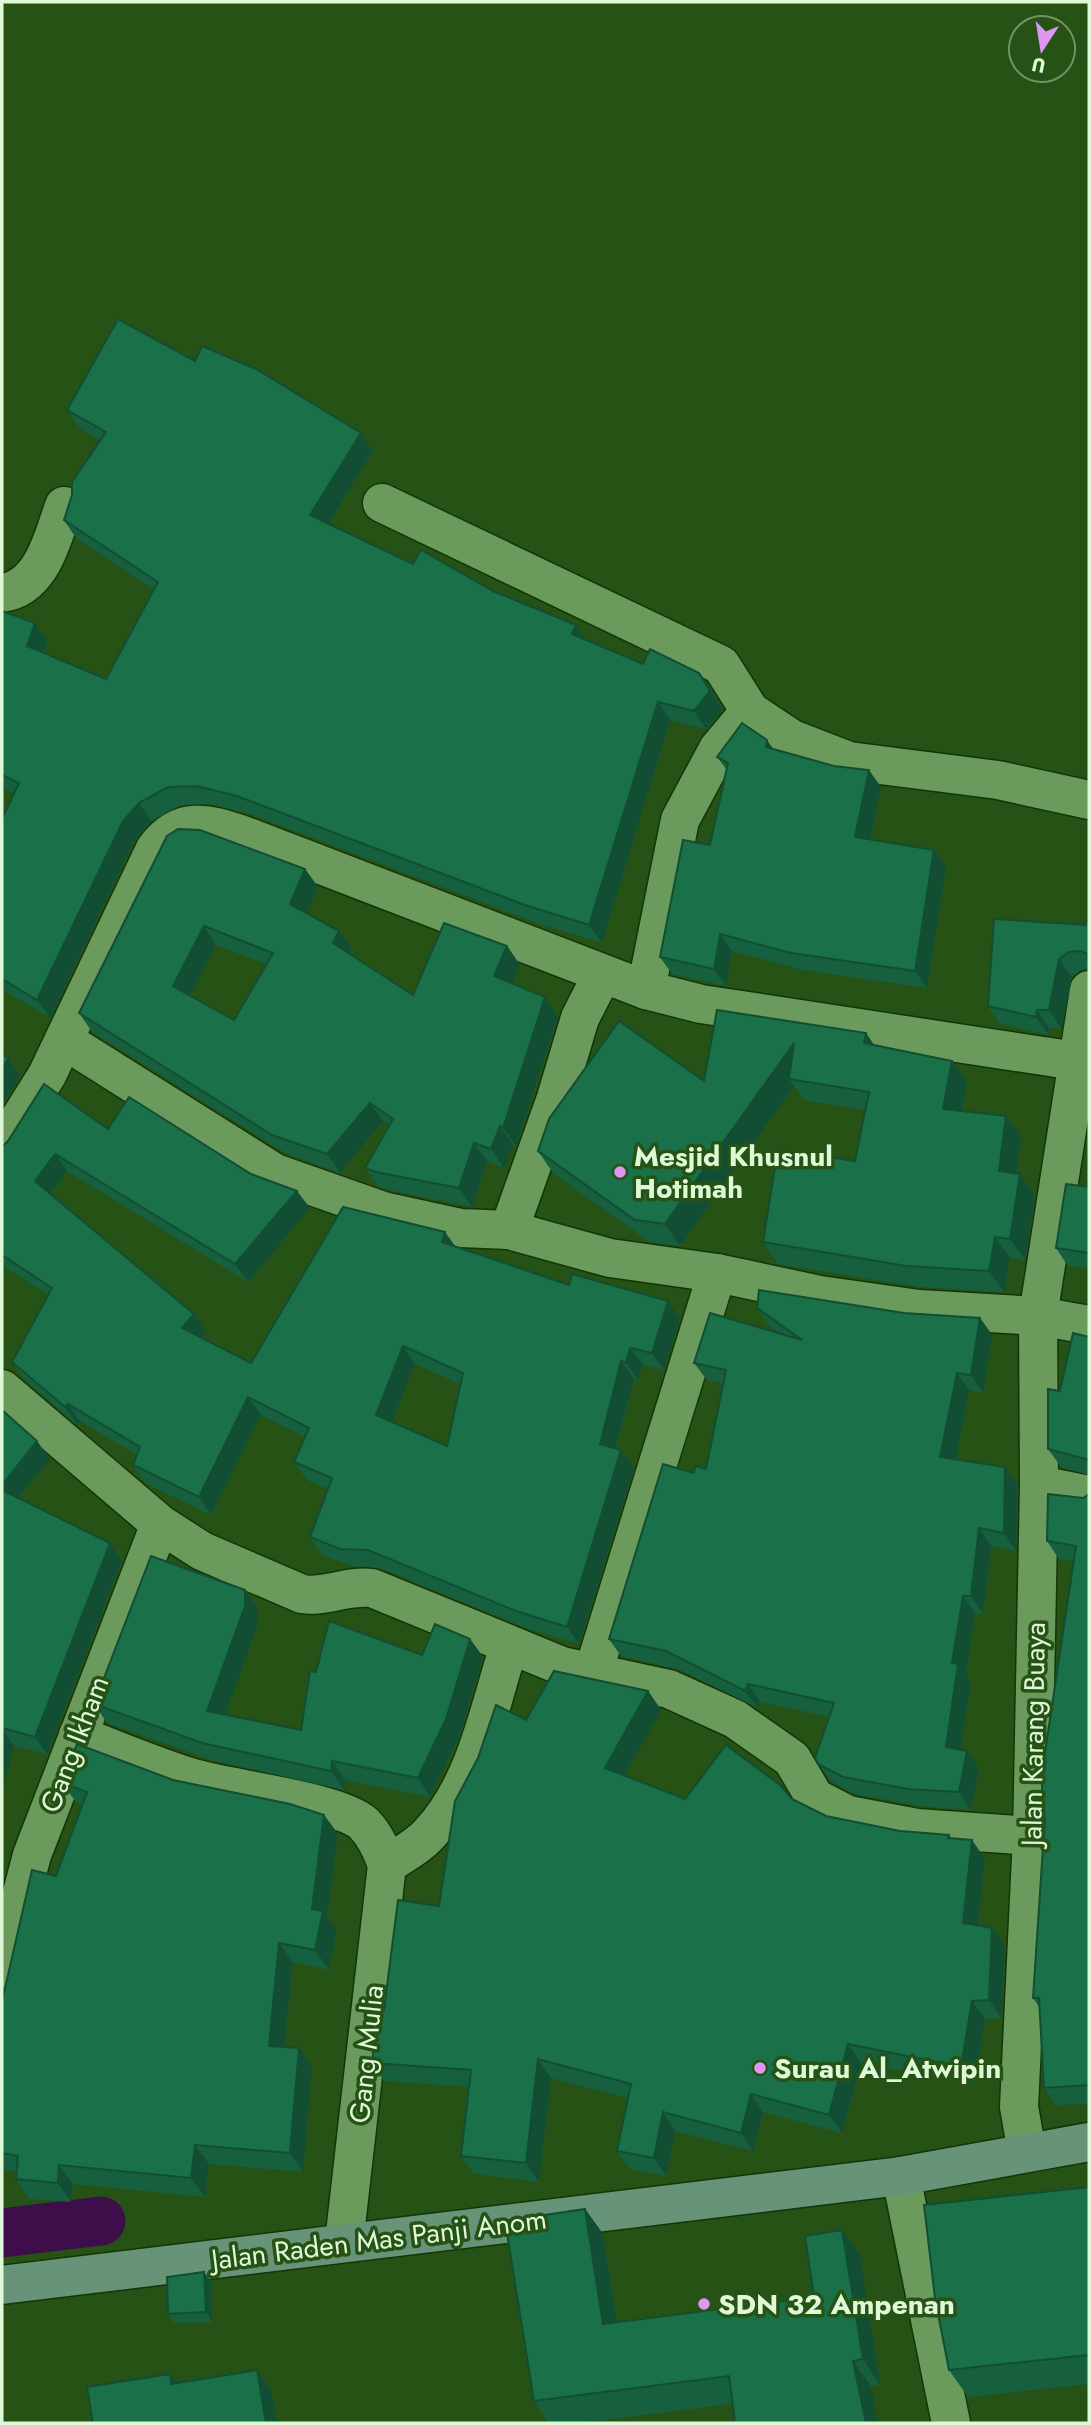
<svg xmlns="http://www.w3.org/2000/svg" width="1091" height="2425" font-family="Jost,sans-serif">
  <rect width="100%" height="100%" fill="#265216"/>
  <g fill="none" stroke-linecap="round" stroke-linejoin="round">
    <path stroke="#3e0e4b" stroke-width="49" d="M 2,2233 L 101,2221"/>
    <g stroke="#143507" stroke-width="41">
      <g id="street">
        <path d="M 382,503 L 721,665 L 750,711"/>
        <path d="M 2,593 C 42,588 53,537 64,506"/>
        <path d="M 646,990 L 680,820 L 718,749 L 750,711 L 792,739 L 849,761 L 998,780 L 1089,800"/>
        <path d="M 64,1040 L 275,1173 L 383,1211 L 461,1228 L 509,1230 L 610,1258 L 717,1273 L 820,1295 L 919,1309 L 1038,1316 L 1089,1325"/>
        <path d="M 2,1147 L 47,1075 L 155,849 C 180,815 207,823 243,835 L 646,990 L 701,1004 L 1089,1063"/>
        <path d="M 509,1230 L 556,1098 L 580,1018 L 602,975"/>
        <path d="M 2,1389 L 160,1524 L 202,1551 L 302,1594 C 324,1598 347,1585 372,1588 L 562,1666 L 669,1689 L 735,1719 L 792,1759 L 815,1798 L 848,1815 L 917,1828 L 1032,1836"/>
        <path d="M 1039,1485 L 1089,1495"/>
        <path d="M 593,1673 L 717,1273"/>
        <path d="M 78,1735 C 116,1750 154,1766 193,1778 C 230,1789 339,1801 364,1824 C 375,1835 382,1851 387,1865 L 344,2243"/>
        <path d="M 387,1865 C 401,1855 419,1846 430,1833 C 476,1784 489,1708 509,1646"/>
        <path d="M 2,1969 L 32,1855 L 160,1524"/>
        <path d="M 1027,2152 L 1019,2107 L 1032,1836 L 1039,1485 L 1038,1316 L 1089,990"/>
        <path d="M 901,2176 L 951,2423"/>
      </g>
    </g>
    <g stroke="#143507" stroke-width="41">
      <path id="secondary" d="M 2,2285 L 901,2176 L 1089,2142"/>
    </g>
    <use href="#street" stroke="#6a9a5c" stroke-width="38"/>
    <use href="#secondary" stroke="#679378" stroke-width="38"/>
  </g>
  <g fill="#16603f" fill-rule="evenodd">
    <path d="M 195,361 L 373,451 L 329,524 L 413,564 L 493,591 L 576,625 L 586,640 L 643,664 L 699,673 L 712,691 L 723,709 L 706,729 L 670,720 L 602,943 L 537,923 L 250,814 L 210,804 L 181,805 L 151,821 L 135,839 L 50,1018 L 2,989 L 2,819 L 14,793 L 6,790 L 2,783 L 2,611 L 35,623 L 48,641 L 44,653 L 106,679 L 154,590 L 76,538 L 64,520 L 100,440 L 80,428 L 67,410 Z"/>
    <path d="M 774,750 L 881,787 L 870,840 L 946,867 L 927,988 L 803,970 L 732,951 L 726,986 L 672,974 L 660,957 L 710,845 L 727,770 L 717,757 Z"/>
    <path d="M 167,836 L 305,869 L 318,887 L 307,913 L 352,949 L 350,954 L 413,995 L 507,946 L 520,965 L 512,983 L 545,997 L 558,1016 L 516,1146 L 513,1145 L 504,1168 L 487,1161 L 472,1207 L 389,1190 L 378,1186 L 365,1168 L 390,1126 L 383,1121 L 340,1173 L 285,1153 L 92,1032 L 79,1013 ZM 216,945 L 266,964 L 234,1020 L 190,995 Z"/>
    <path d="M 1089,911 L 1089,969 L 1082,969 L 1072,977 L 1061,1028 L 1049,1028 L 1049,1035 L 1000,1024 L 988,1006 L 1086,925 Z"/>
    <path d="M 874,1045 L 952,1061 L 967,1082 L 962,1111 L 1006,1116 L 1021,1138 L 1017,1174 L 1020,1174 L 1035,1196 L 1025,1260 L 1010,1258 L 1004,1292 L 921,1287 L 778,1264 L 763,1242 L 855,1161 L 865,1110 L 804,1100 L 794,1086 L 680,1246 L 650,1242 L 553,1173 L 538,1151 L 704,1081 Z"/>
    <path d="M 108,1129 L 251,1174 L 310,1208 L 248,1282 L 67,1171 L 51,1194 L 194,1314 L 206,1332 L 201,1338 L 251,1363 L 456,1247 L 569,1285 L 680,1319 L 664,1370 L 643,1365 L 638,1380 L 634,1379 L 616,1449 L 621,1450 L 634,1468 L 579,1644 L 529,1629 L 380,1568 L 352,1566 L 322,1555 L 310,1537 L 328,1489 L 307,1480 L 294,1462 L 305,1437 L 261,1415 L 211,1515 L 145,1483 L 133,1465 L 137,1455 L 80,1421 L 77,1425 L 24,1379 L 12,1362 L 48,1295 L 2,1265 L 2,1147 ZM 415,1364 L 460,1384 L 447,1446 L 392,1422 Z"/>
    <path d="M 1089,1187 L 1089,1269 L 1068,1266 L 1056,1248 Z"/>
    <path d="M 757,1308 L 904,1313 L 980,1318 L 992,1335 L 983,1393 L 969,1390 L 956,1460 L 1017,1485 L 1016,1551 L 991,1546 L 983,1614 L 975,1613 L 966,1674 L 971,1682 L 960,1750 L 967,1751 L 979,1769 L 971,1810 L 920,1806 L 855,1794 L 831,1781 L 818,1764 L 830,1717 L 760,1702 L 758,1708 L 678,1669 L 621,1656 L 609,1639 L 694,1473 L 706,1469 L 724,1384 L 707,1380 L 694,1363 L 780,1334 L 769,1325 Z"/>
    <path d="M 1089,1337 L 1089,1475 L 1061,1467 L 1048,1449 L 1060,1391 Z"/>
    <path d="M 2,1410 L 50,1459 L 18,1498 L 110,1543 L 122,1561 L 47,1754 L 14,1746 L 2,1792 Z"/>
    <path d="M 1089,1494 L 1089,2104 L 1056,2105 L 1044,2088 L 1040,2008 L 1033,1998 L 1044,1821 L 1042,1817 L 1074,1561 L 1059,1559 L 1047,1541 L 1083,1498 Z"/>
    <path d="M 245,1590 L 258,1609 L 258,1624 L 225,1714 L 301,1730 L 316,1672 L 422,1655 L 470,1639 L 483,1657 L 459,1737 L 430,1797 L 345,1780 L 344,1790 L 215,1761 L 107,1723 L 94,1704 Z"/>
    <path d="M 648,1691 L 661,1710 L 624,1776 L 685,1799 L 792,1799 L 826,1816 L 900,1831 L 949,1835 L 951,1838 L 985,1859 L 978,1926 L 992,1928 L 1005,1946 L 1001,2018 L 985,2019 L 974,2085 L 861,2063 L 842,2133 L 763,2112 L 753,2151 L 675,2131 L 666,2176 L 630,2169 L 617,2151 L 628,2098 L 551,2078 L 539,2182 L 474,2174 L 461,2156 L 469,2087 L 384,2081 L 372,2063 L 384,2010 L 439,1906 L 526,1720 Z"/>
    <path d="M 173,1780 L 324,1815 L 338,1834 L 327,1916 L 337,1931 L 329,1970 L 293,1962 L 284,2047 L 312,2068 L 303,2172 L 209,2164 L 205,2197 L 73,2184 L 71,2202 L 29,2199 L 16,2179 L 16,2172 L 2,2169 L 2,2001 L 56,1876 L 82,1804 L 76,1802 L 62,1783 Z"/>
    <path d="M 1089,2187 L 1089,2384 L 968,2397 L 949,2370 Z"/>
    <path d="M 585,2209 L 603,2234 L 617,2322 L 814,2297 L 860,2255 L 880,2385 L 580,2423 L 549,2423 L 534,2401 Z"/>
    <path d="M 204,2272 L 211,2282 L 212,2322 L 175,2323 L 168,2314 Z"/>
  </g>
  <g fill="#124e33">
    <path d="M 361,433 L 373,451 L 323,533 L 310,515 Z"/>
    <path d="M 35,623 L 48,641 L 39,664 L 27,646 Z"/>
    <path d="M 576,625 L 589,644 L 572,634 Z"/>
    <path d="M 699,673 L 723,709 L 706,729 L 694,711 Z"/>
    <path d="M 658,702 L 670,720 L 602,943 L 589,925 Z"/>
    <path d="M 767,740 L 779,757 L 766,747 Z"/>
    <path d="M 869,770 L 881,787 L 867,854 L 855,837 Z"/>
    <path d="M 139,803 L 151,821 L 135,839 L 50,1018 L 37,1000 L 123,821 Z"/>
    <path d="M 934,850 L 946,867 L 927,988 L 915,971 Z"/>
    <path d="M 305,869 L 318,887 L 303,922 L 290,904 Z"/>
    <path d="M 204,926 L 216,945 L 186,1004 L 173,986 Z"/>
    <path d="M 339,931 L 352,949 L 346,961 L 333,943 Z"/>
    <path d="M 720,934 L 732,951 L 726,986 L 714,969 Z"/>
    <path d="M 507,946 L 520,965 L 507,994 L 494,976 Z"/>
    <path d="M 1059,959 L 1072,977 L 1061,1028 L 1049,1010 Z"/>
    <path d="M 545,997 L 558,1016 L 516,1146 L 503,1128 Z"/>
    <path d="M 1037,1010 L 1049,1028 L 1049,1035 L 1036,1017 Z"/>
    <path d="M 866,1033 L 881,1055 L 864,1043 Z"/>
    <path d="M 794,1043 L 789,1079 L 794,1086 L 680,1246 L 665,1224 Z"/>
    <path d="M 8,1058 L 20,1076 L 2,1106 L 2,1069 Z"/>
    <path d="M 952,1061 L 967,1082 L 958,1130 L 943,1109 Z"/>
    <path d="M 370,1103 L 383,1121 L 340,1173 L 327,1154 Z"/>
    <path d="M 1006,1116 L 1021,1138 L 1014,1193 L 999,1171 Z"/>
    <path d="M 500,1126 L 513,1145 L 504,1168 L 491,1149 Z"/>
    <path d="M 474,1143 L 487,1161 L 472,1207 L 459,1188 Z"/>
    <path d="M 55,1154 L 67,1171 L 48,1198 L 35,1181 Z"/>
    <path d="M 1020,1174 L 1035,1196 L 1025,1260 L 1010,1239 Z"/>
    <path d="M 297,1191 L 310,1208 L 248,1282 L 235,1264 Z"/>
    <path d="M 445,1232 L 458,1250 L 442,1242 Z"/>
    <path d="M 995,1237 L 1010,1258 L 1004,1292 L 989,1271 Z"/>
    <path d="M 668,1301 L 680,1319 L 664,1370 L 652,1353 Z"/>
    <path d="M 194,1314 L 206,1332 L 195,1346 L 182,1328 Z"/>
    <path d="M 980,1318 L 992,1335 L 983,1393 L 971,1375 Z"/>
    <path d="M 403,1346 L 415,1364 L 388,1432 L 376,1415 Z"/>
    <path d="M 630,1348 L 643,1365 L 638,1380 L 626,1363 Z"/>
    <path d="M 621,1361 L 634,1379 L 612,1461 L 600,1444 Z"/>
    <path d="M 957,1373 L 969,1390 L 953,1475 L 940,1457 Z"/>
    <path d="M 248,1397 L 261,1415 L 211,1515 L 199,1497 Z"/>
    <path d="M 68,1404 L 80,1421 L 77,1425 L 65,1407 Z"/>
    <path d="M 37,1441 L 50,1459 L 11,1506 L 2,1493 L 2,1485 Z"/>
    <path d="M 621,1450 L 634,1468 L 579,1644 L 567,1627 Z"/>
    <path d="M 1005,1467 L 1017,1485 L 1016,1551 L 1004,1533 Z"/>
    <path d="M 979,1528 L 991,1546 L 983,1614 L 971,1596 Z"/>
    <path d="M 110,1543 L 122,1561 L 47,1754 L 35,1737 Z"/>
    <path d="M 245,1590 L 258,1609 L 258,1624 L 220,1729 L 207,1711 Z"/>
    <path d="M 963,1596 L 975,1613 L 966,1674 L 971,1682 L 958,1765 L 946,1747 L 952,1663 Z"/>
    <path d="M 470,1639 L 483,1657 L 459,1737 L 430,1797 L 418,1778 Z"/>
    <path d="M 748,1684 L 760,1702 L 758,1708 L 745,1691 Z"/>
    <path d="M 648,1691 L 661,1710 L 618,1787 L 605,1768 Z"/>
    <path d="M 2,1729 L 14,1746 L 2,1792 Z"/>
    <path d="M 967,1751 L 979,1769 L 971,1810 L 959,1792 Z"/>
    <path d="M 332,1761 L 345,1780 L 344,1790 L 331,1771 Z"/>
    <path d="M 324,1815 L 338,1834 L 327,1916 L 337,1931 L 329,1970 L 315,1950 L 312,1909 Z"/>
    <path d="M 972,1840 L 985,1859 L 976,1941 L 963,1923 Z"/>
    <path d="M 992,1928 L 1005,1946 L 1001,2018 L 989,2000 Z"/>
    <path d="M 279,1943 L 293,1962 L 282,2065 L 269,2046 Z"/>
    <path d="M 972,2001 L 985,2019 L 974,2085 L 961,2067 Z"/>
    <path d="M 848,2044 L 861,2063 L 842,2133 L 829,2115 Z"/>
    <path d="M 299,2048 L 312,2068 L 303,2172 L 290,2153 Z"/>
    <path d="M 538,2059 L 551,2078 L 539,2182 L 526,2163 Z"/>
    <path d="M 751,2094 L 763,2112 L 753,2151 L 741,2133 Z"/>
    <path d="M 663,2112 L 675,2131 L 666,2176 L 654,2158 Z"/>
    <path d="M 195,2145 L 209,2164 L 205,2197 L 191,2178 Z"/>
    <path d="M 59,2165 L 73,2184 L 71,2202 L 58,2183 Z"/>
    <path d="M 585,2209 L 603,2234 L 621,2349 L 603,2324 Z"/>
    <path d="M 842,2230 L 860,2255 L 880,2385 L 863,2359 Z"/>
    <path d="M 204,2272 L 211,2282 L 212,2322 L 206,2312 Z"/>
    <path d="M 853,2361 L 871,2386 L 878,2423 L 866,2423 Z"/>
    <path d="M 257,2370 L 271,2390 L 277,2423 L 266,2423 Z"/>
    <path d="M 170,2374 L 184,2394 L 171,2384 Z"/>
  </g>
  <g fill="#197049" stroke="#124e33" stroke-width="2" fill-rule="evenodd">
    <path d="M 118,319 L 195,361 L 202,346 L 256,369 L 361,433 L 310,515 L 413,564 L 421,550 L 493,591 L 576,625 L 572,634 L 643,664 L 650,649 L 699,673 L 710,691 L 694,711 L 658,702 L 589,925 L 525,905 L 237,796 L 197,786 L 168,787 L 139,803 L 123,821 L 37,1000 L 2,979 L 2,819 L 19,783 L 2,775 L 2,611 L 35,623 L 27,646 L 106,679 L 158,582 L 64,520 L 72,495 L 72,482 L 106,432 L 67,410 Z"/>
    <path d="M 742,723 L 767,740 L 766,747 L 834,766 L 869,770 L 855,837 L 934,850 L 915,971 L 791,953 L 720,934 L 714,969 L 660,957 L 683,840 L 710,845 L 728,763 L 717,757 Z"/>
    <path d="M 178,829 L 200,830 L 305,869 L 290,904 L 339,931 L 333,943 L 413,995 L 444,923 L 507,946 L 494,976 L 545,997 L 503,1128 L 500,1126 L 491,1149 L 474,1143 L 459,1188 L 376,1172 L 365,1168 L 393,1119 L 370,1103 L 327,1154 L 272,1135 L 79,1013 L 167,836 ZM 204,926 L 273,953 L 234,1020 L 173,986 Z"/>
    <path d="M 1089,911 L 1089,955 L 1081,951 L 1069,952 L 1059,959 L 1049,1010 L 1037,1010 L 1036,1017 L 988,1006 L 994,919 L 1086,925 Z"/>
    <path d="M 717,1010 L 866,1033 L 864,1043 L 952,1061 L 943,1109 L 1006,1116 L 999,1171 L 1020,1174 L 1010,1239 L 995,1237 L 989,1271 L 906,1266 L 763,1242 L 778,1149 L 855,1161 L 869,1092 L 789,1079 L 794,1043 L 665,1224 L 635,1220 L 538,1151 L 549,1119 L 619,1021 L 704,1081 Z"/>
    <path d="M 2,1054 L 8,1058 L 2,1069 Z"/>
    <path d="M 44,1084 L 108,1129 L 129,1097 L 251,1174 L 297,1191 L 235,1264 L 55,1154 L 35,1181 L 194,1314 L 182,1328 L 251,1363 L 343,1207 L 445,1232 L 442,1242 L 569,1285 L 572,1274 L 668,1301 L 652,1353 L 630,1348 L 626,1363 L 621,1361 L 600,1444 L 621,1450 L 567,1627 L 516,1611 L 368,1550 L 340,1549 L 310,1537 L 332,1478 L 294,1462 L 309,1428 L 248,1397 L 199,1497 L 133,1465 L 140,1447 L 68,1404 L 65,1407 L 12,1362 L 52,1288 L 2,1255 L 2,1147 L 8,1141 ZM 403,1346 L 463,1373 L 447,1446 L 376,1415 Z"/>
    <path d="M 1066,1184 L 1089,1187 L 1089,1253 L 1056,1248 Z"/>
    <path d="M 759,1290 L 904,1313 L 980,1318 L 971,1375 L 957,1373 L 940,1457 L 1005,1467 L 1004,1533 L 979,1528 L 971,1596 L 963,1596 L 952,1663 L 958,1664 L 946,1747 L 967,1751 L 959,1792 L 908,1789 L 843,1777 L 818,1764 L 815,1758 L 834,1703 L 748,1684 L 745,1691 L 666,1651 L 609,1639 L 663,1464 L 694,1473 L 695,1466 L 706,1469 L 726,1370 L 694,1363 L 710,1313 L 802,1340 L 757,1308 Z"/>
    <path d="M 1073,1333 L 1089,1337 L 1089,1460 L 1048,1449 L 1048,1389 L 1060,1391 Z"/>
    <path d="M 2,1410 L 37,1441 L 2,1485 Z"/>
    <path d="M 2,1490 L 110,1543 L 35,1737 L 2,1728 Z"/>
    <path d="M 1048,1494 L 1083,1498 L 1089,1494 L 1089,2085 L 1044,2088 L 1039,1998 L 1033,1998 L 1045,1818 L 1042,1817 L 1042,1772 L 1076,1546 L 1047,1541 Z"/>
    <path d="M 151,1556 L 245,1590 L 245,1606 L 207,1711 L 301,1730 L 310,1671 L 316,1672 L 329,1621 L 422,1655 L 435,1624 L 470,1639 L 446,1719 L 418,1778 L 332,1761 L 331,1771 L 202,1743 L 94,1704 Z"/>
    <path d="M 554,1671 L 648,1691 L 605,1768 L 685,1799 L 726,1745 L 780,1785 L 792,1799 L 826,1816 L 900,1831 L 949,1835 L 948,1838 L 972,1840 L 963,1923 L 992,1928 L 989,2000 L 972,2001 L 961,2067 L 848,2044 L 829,2115 L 751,2094 L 741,2133 L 663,2112 L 654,2158 L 617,2151 L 631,2084 L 538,2059 L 526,2163 L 461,2156 L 471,2070 L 372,2063 L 378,2010 L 384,2010 L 398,1900 L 439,1906 L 455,1801 L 478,1758 L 496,1705 L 526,1720 Z"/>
    <path d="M 77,1744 L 173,1780 L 290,1804 L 324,1815 L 312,1909 L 323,1911 L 315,1950 L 279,1943 L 269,2046 L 299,2048 L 290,2153 L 195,2145 L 191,2178 L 59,2165 L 58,2183 L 16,2179 L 18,2156 L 2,2153 L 2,2001 L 32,1870 L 56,1876 L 87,1792 L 62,1783 Z"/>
    <path d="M 1089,2187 L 1089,2355 L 949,2370 L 935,2298 L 924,2205 Z"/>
    <path d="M 585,2209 L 603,2324 L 814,2297 L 805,2236 L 842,2230 L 863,2359 L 853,2361 L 866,2423 L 735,2423 L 729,2376 L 534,2401 L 505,2221 Z"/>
    <path d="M 204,2272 L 206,2312 L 168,2314 L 167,2277 Z"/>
    <path d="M 257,2370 L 266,2423 L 93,2423 L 87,2387 L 170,2374 L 171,2384 Z"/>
  </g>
  <g fill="#de98f2" stroke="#265216" stroke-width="2.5">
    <circle cx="620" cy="1172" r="7"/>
    <circle cx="760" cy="2068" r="7"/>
    <circle cx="704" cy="2304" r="7"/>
  </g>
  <g text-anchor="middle" stroke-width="7" stroke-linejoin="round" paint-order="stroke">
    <g font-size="28" font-weight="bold" fill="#dff8d7" stroke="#265216" text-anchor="start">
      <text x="634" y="1166">Mesjid Khusnul<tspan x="634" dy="32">Hotimah</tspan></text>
      <text x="774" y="2078">Surau Al_Atwipin</text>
      <text x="718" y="2314">SDN 32 Ampenan</text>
    </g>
    <g font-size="28" fill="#dff8d7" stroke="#265216">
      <text transform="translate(1033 1734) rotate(-89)" y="10">Jalan Karang Buaya</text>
      <text transform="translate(74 1744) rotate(-69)" y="10">Gang Ikham</text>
      <text transform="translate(366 2054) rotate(-84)" y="10">Gang Mulia</text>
      <text transform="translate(379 2239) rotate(-7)" y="10">Jalan Raden Mas Panji Anom</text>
    </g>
  </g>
  <rect width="1091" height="2425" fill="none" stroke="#dff8d7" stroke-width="7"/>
  <g transform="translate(1042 49) rotate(192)"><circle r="33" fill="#265216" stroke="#709463" stroke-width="2"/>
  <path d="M0-5L12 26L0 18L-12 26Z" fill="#de98f2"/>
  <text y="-10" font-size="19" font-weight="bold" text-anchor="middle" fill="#dff8d7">U</text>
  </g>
</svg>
